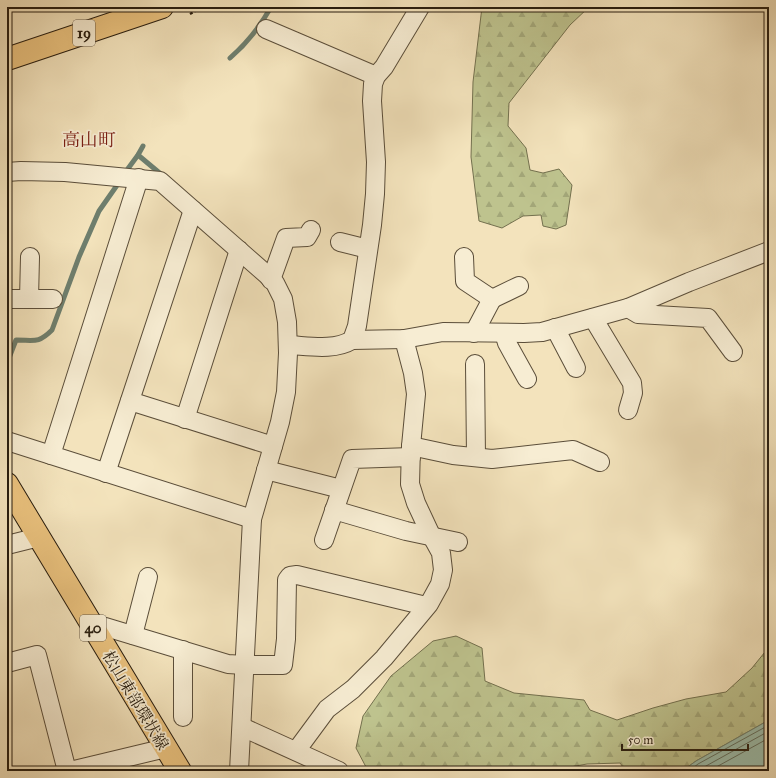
<svg xmlns="http://www.w3.org/2000/svg" width="776" height="778" font-family="'IM FELL Great Primer','Noto Serif JP',serif">
  <defs>
    <pattern id="forest-firs" width="22" height="20" patternUnits="userSpaceOnUse"><rect width="22" height="20" fill="#bec38e"/><path d="M5 1l3.5 6h-7zM16 11l3.5 6h-7z" fill="#a3a779"/></pattern>
  </defs>
  <rect width="100%" height="100%" fill="#f3e3bc"/>
  <filter id="stains"><feTurbulence type="fractalNoise" baseFrequency=".005" numOctaves="4"/><feColorMatrix values="0 0 0 0 .2 0 0 0 0 .09 0 0 0 0 .02 0 0 0 .5 -.17"/></filter>
  <radialGradient id="worn" r=".72"><stop offset=".6" stop-color="#630" stop-opacity="0"/><stop offset="1" stop-color="#630" stop-opacity=".3"/></radialGradient>
  <g fill="url(#forest-firs)" stroke="#73704e">
    <path d="M 482,7 L 589,7 L 570,25 L 509,103 L 508,126 L 526,148 L 530,170 L 543,173 L 559,169 L 572,185 L 566,225 L 556,229 L 543,226 L 541,215 L 523,216 L 502,228 L 479,221 L 471,157 L 473,82 Z"/>
    <path d="M 456,636 L 482,648 L 485,681 L 514,693 L 584,700 L 590,710 L 617,720 L 653,708 L 686,699 L 726,692 L 752,668 L 769,647 L 769,720 L 696,761 L 682,771 L 626,771 L 620,763 L 587,764 L 547,771 L 443,771 L 366,767 L 356,748 L 363,716 L 391,676 L 433,641 Z"/>
  </g>
  <path fill="#9cbeac" stroke="#6e7e6d" d="M 769,720 L 769,771 L 682,771 L 696,761 Z"/>
  <g fill="none" stroke-linecap="round" stroke-linejoin="round">
    <g stroke="#626e5e" stroke-width="1">
      <path d="M 689,771 L 698,764 L 769,725"/>
      <path d="M 697,771 L 769,731"/>
      <path d="M 709,771 L 769,738"/>
    </g>
    <g stroke="#6e7e6d" stroke-width="5">
      <path d="M 230,58 C 247,43 260,27 271,7"/>
      <path d="M 138,155 L 162,175"/>
      <path d="M 124,174 L 138,155 L 143,146"/>
      <path d="M 7,363 L 16,340 C 34,340 38,344 52,330 L 79,257 L 99,211 L 120,181"/>
    </g>
    <g stroke="#5b4e3a" stroke-width="20">
      <g id="street">
        <path d="M 266,29 L 376,76"/>
        <path d="M 7,172 L 21,171 L 65,172 L 160,181 L 266,274 L 275,283 L 283,299 L 287,322 L 288,353 L 286,392 L 280,422 L 252,519 L 239,771"/>
        <path d="M 340,242 L 368,249"/>
        <path d="M 464,257 L 465,281 L 492,299 L 474,333"/>
        <path d="M 271,280 L 286,238 L 307,237 L 311,230"/>
        <path d="M 7,299 L 53,299"/>
        <path d="M 29,299 L 30,257"/>
        <path d="M 492,299 L 519,286"/>
        <path d="M 628,308 L 638,314 L 708,318 L 733,352"/>
        <path d="M 593,318 L 632,383 L 633,393 L 628,410"/>
        <path d="M 555,328 L 576,368"/>
        <path d="M 504,333 L 507,343 L 527,379"/>
        <path d="M 352,340 L 404,339 L 443,332 L 524,333 L 542,332 L 628,308 L 689,282 L 769,251"/>
        <path d="M 288,345 C 309,346 334,351 352,340 L 357,326 L 372,225 L 375,194 L 376,162 L 372,101 L 373,84 L 376,76 L 384,67 L 420,7"/>
        <path d="M 475,364 L 476,457"/>
        <path d="M 130,401 L 273,446"/>
        <path d="M 185,419 L 239,250"/>
        <path d="M 7,441 L 252,519"/>
        <path d="M 411,446 L 453,455 L 492,459 L 573,450 L 600,462"/>
        <path d="M 51,455 L 139,178"/>
        <path d="M 266,470 L 341,489"/>
        <path d="M 106,473 L 193,210"/>
        <path d="M 334,510 L 406,531 L 458,542"/>
        <path d="M 324,540 L 352,459 L 411,457"/>
        <path d="M 7,545 L 39,537"/>
        <path d="M 89,622 L 228,664 L 244,665 L 283,665 L 286,639 L 287,580 L 290,576 L 297,575 L 426,606"/>
        <path d="M 133,635 L 148,577"/>
        <path d="M 7,663 L 37,655 L 67,771"/>
        <path d="M 183,717 L 183,650"/>
        <path d="M 242,727 L 339,771"/>
        <path d="M 296,751 L 327,709 L 353,689 L 384,658 L 429,604 L 440,584 L 443,570 L 441,553 L 430,533 L 416,503 L 410,484 L 411,446 L 416,394 L 413,373 L 404,339"/>
        <path d="M 70,771 L 166,748"/>
      </g>
    </g>
    <g stroke="#281d0f" stroke-width="24">
      <g id="primary">
        <path d="M 7,59 L 162,7"/>
        <path d="M 7,484 L 180,771"/>
      </g>
    </g>
    <path stroke="#281d0f" stroke-width="2.5" stroke-dasharray="3 2" stroke-linecap="butt" d="M 190,14 L 202,7"/>
    <use href="#street" stroke="#f7edd3" stroke-width="18"/>
    <use href="#primary" stroke="#eac27e" stroke-width="22"/>
  </g>
  <g text-anchor="middle" stroke-width="3.5" stroke-linejoin="round" paint-order="stroke">
    <g fill="#f7edd3" stroke="#665b4a" stroke-width="1">
      <rect x="73" y="20" width="22" height="26" rx="3"/>
      <rect x="80" y="615" width="26" height="26" rx="3"/>
    </g>
    <g font-size="15" font-weight="bold" fill="#281d0f">
      <text x="84" y="38">19</text>
      <text x="93" y="633">40</text>
    </g>
    <g font-size="16" fill="#281d0f" stroke="#f7edd3">
      <text transform="translate(136 700) rotate(59)" y="6">松山東部環状線</text>
    </g>
    <g font-size="18" fill="#7a1f14" stroke="#f7edd3">
      <text x="89" y="146">高山町</text>
    </g>
  </g>
  <rect width="776" height="778" fill="none" stroke="#f3e3bc" stroke-width="24"/>
  <rect x="8" y="8" width="760" height="762" fill="none" stroke="#281d0f" stroke-width="2"/>
  <rect x="12" y="12" width="752" height="754" fill="none" stroke="#281d0f"/>
  <path d="M622 744v6h126v-6" fill="none" stroke="#281d0f" stroke-width="2"/>
  <text x="628" y="744" font-size="12" fill="#281d0f" stroke="#f7edd3" stroke-width="3" paint-order="stroke">50 m</text>
  <rect width="100%" height="100%" filter="url(#stains)"/>
  <rect width="100%" height="100%" fill="url(#worn)"/>
</svg>
